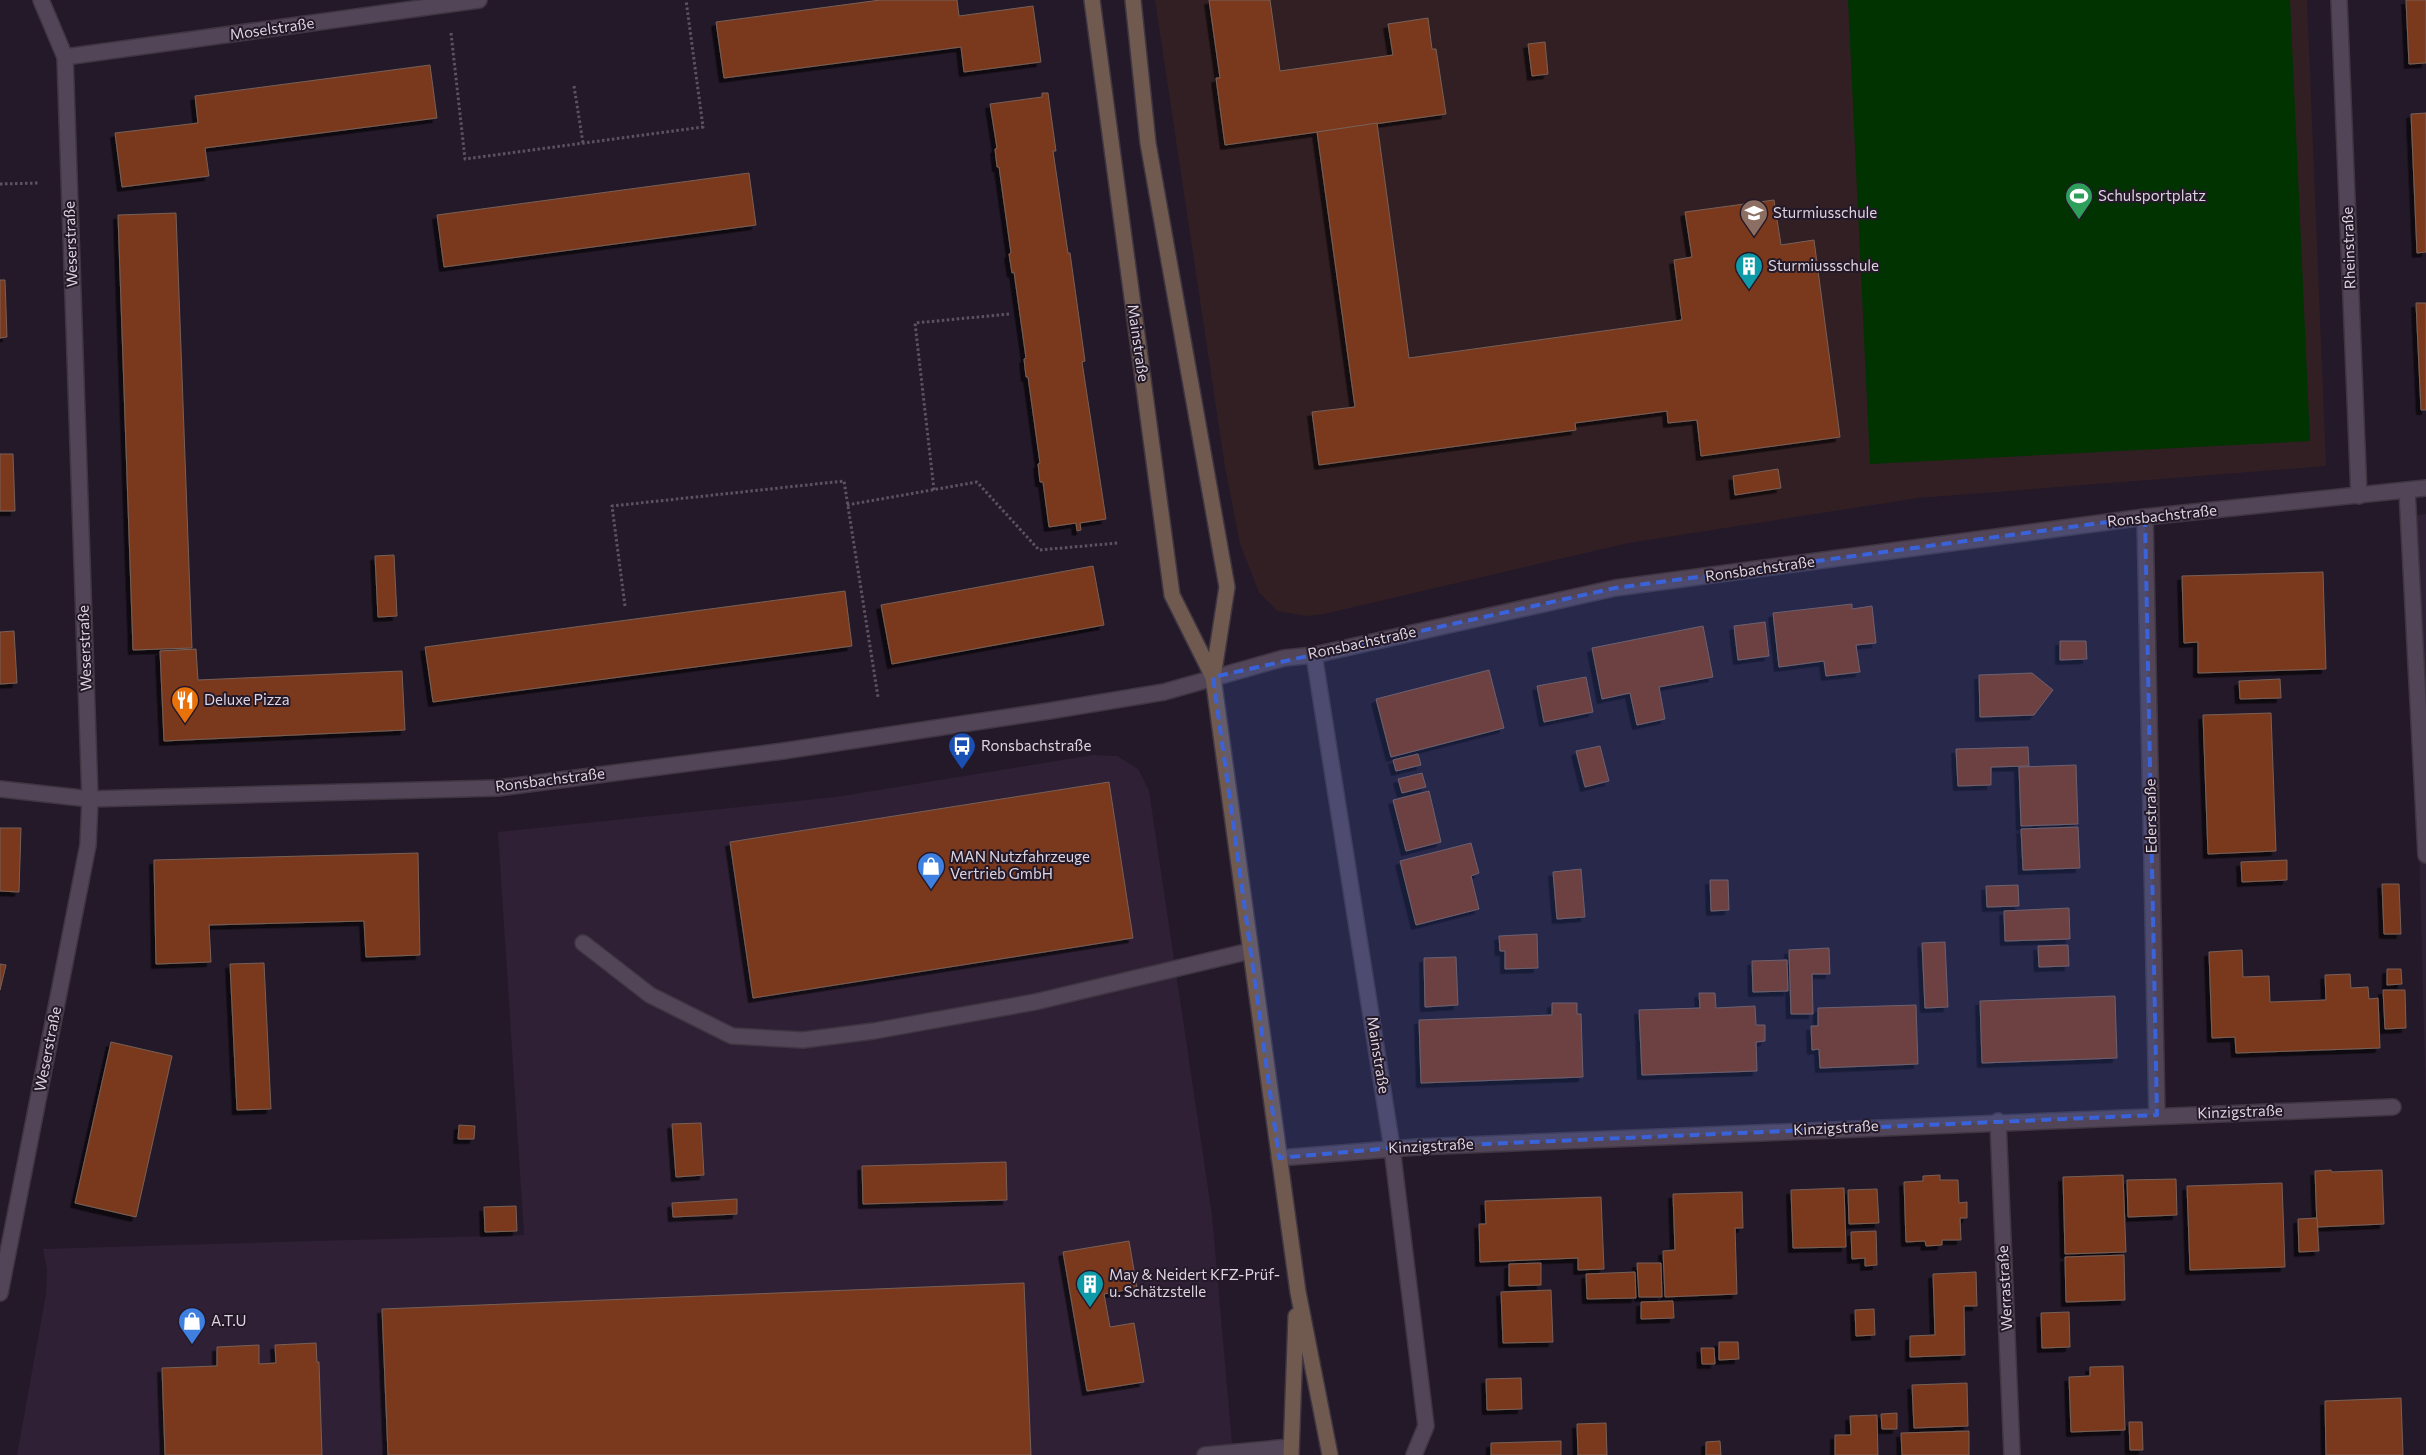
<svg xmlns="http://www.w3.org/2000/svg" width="2426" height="1455" font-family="Commissioner,sans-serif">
  <defs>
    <filter id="shadow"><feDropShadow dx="-4.5" dy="4.5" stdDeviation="0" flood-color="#0009"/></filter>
  </defs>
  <rect width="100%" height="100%" fill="#241929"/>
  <g fill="#2f2035">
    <path d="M 2426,514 L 2426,1102 L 2410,516 Z"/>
    <path d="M 1093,755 L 1117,756 L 1138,769 L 1149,791 L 1212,1215 L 1233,1455 L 17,1455 L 46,1294 L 47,1269 L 43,1249 L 524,1235 L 498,832 L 836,797 Z"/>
  </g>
  <path fill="#321f23" d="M 1155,0 L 2307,0 L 2326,466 L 1918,498 L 1628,543 L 1324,614 L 1307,616 L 1277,611 L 1259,592 L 1240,544 L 1225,467 Z"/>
  <path fill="#030" d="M 1848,0 L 2290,0 L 2310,441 L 1870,464 Z"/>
  <g fill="#7a391e" stroke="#776057" filter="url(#shadow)">
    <path d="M 880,0 L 957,0 L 959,16 L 1033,6 L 1041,62 L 964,72 L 961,47 L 724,78 L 716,22 Z"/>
    <path d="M 1209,0 L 1270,0 L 1280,71 L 1393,55 L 1388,24 L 1428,18 L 1432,49 L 1436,49 L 1446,114 L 1225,145 L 1216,78 L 1220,78 Z"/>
    <path d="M 2406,0 L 2426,0 L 2426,63 L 2409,64 Z"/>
    <path d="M 1545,42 L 1548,74 L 1532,76 L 1528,44 Z"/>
    <path d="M 430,65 L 437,118 L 205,148 L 209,176 L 122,187 L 115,133 L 198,123 L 195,96 Z"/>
    <path d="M 1042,93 L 1048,93 L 1056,151 L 1053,151 L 1068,253 L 1070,253 L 1085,361 L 1082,362 L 1106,519 L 1080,523 L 1081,530 L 1077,531 L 1076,523 L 1049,527 L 1043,482 L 1040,482 L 1038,464 L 1040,463 L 1028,377 L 1026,377 L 1024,359 L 1026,358 L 1014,272 L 1012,273 L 1009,254 L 1011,253 L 999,167 L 997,167 L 995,149 L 997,148 L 990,104 L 1042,97 Z"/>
    <path d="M 2426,113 L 2426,252 L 2417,253 L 2411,114 Z"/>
    <path d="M 1377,123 L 1409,358 L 1682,320 L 1674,260 L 1692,257 L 1685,212 L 1774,200 L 1781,245 L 1814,240 L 1840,437 L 1701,456 L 1697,420 L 1668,423 L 1667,411 L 1575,423 L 1576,430 L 1319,465 L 1312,412 L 1355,407 L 1317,132 Z"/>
    <path d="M 749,173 L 756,225 L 444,267 L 437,215 Z"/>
    <path d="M 176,213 L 192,648 L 133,650 L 118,215 Z"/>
    <path d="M 0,280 L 5,280 L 7,337 L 0,338 Z"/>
    <path d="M 2416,303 L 2426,303 L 2426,410 L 2421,410 Z"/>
    <path d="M 0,454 L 13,454 L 15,511 L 0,511 Z"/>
    <path d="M 1778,469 L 1781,488 L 1735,495 L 1733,476 Z"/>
    <path d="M 394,555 L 397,616 L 378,617 L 375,556 Z"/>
    <path d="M 1093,566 L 1104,625 L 892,664 L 881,605 Z"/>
    <path d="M 2323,572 L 2326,669 L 2198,673 L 2198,642 L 2184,643 L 2182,576 Z"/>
    <path d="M 845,591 L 852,646 L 433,702 L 425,647 Z"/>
    <path d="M 1852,604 L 1852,609 L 1872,606 L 1876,643 L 1856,645 L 1860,672 L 1826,676 L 1824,661 L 1779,667 L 1773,613 Z"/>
    <path d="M 1765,622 L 1769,656 L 1738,660 L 1734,626 Z"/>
    <path d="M 1703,626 L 1713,677 L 1659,687 L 1665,719 L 1637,725 L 1630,693 L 1602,699 L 1592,648 Z"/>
    <path d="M 14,631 L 17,683 L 0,684 L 0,632 Z"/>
    <path d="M 2060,641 L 2086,641 L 2087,659 L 2060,660 Z"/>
    <path d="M 196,649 L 198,680 L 402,671 L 405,730 L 164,741 L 160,651 Z"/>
    <path d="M 1489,670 L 1504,728 L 1391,757 L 1376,699 Z"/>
    <path d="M 2032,673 L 2053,690 L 2034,715 L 1980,717 L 1979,675 Z"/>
    <path d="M 1586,677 L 1593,712 L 1544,722 L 1537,686 Z"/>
    <path d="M 2280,679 L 2281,698 L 2240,699 L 2239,681 Z"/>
    <path d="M 2271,713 L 2276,851 L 2208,854 L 2203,715 Z"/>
    <path d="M 1600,746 L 1609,781 L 1585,787 L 1576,751 Z"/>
    <path d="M 2028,747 L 2029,766 L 1991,767 L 1991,785 L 1958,786 L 1956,749 Z"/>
    <path d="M 1418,754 L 1421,765 L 1396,771 L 1393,760 Z"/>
    <path d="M 2076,765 L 2078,824 L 2021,826 L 2019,767 Z"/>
    <path d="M 1422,773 L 1426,787 L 1402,793 L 1398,779 Z"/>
    <path d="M 1109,782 L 1133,938 L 753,998 L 730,842 Z"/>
    <path d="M 1429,791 L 1441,842 L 1406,851 L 1393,800 Z"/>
    <path d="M 2078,827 L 2080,868 L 2023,870 L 2021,829 Z"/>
    <path d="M 0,828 L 21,828 L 19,892 L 0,891 Z"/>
    <path d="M 1471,843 L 1479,873 L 1471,876 L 1479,909 L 1416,925 L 1400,861 Z"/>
    <path d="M 418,853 L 420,955 L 366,957 L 364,921 L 209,925 L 211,962 L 156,964 L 154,860 Z"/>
    <path d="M 2287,860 L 2287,880 L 2242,882 L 2241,862 Z"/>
    <path d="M 1581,869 L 1585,917 L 1557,919 L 1553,872 Z"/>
    <path d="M 1710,880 L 1728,880 L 1729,910 L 1711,911 Z"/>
    <path d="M 2382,884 L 2399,884 L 2401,934 L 2384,934 Z"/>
    <path d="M 2018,885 L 2019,906 L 1987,907 L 1986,886 Z"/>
    <path d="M 2069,908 L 2070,939 L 2005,941 L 2004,911 Z"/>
    <path d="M 1537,934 L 1538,968 L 1505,969 L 1505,951 L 1500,951 L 1499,936 Z"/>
    <path d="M 1945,942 L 1948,1007 L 1925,1008 L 1922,943 Z"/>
    <path d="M 2068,945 L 2069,966 L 2039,967 L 2038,946 Z"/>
    <path d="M 1829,948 L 1830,974 L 1812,974 L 1813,1014 L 1791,1014 L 1789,950 Z"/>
    <path d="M 2242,950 L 2243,977 L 2269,976 L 2270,1002 L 2326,1000 L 2325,975 L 2350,974 L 2351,988 L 2368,987 L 2369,999 L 2378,998 L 2380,1048 L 2236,1053 L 2235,1037 L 2212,1038 L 2209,952 Z"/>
    <path d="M 1456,957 L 1458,1005 L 1425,1007 L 1424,958 Z"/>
    <path d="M 1787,960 L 1788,991 L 1753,992 L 1752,961 Z"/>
    <path d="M 264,963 L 271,1109 L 237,1110 L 230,964 Z"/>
    <path d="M 0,964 L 6,965 L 0,990 Z"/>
    <path d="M 2387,969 L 2401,969 L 2402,984 L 2387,985 Z"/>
    <path d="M 2383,990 L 2405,990 L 2406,1028 L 2385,1029 Z"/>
    <path d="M 1699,993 L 1715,993 L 1716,1008 L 1755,1006 L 1756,1025 L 1765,1025 L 1765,1041 L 1756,1042 L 1757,1071 L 1642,1075 L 1639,1010 L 1700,1008 Z"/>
    <path d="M 2115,996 L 2117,1058 L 1982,1063 L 1980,1001 Z"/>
    <path d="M 1552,1003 L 1577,1003 L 1577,1014 L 1581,1014 L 1583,1077 L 1421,1083 L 1419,1020 L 1552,1015 Z"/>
    <path d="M 1916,1005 L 1918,1064 L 1820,1068 L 1819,1049 L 1812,1050 L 1811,1026 L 1818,1026 L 1818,1008 Z"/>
    <path d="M 111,1042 L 172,1056 L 136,1217 L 75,1203 Z"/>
    <path d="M 701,1123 L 704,1175 L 676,1177 L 672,1124 Z"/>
    <path d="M 459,1125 L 475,1126 L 474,1139 L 458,1139 Z"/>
    <path d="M 1006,1162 L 1007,1200 L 863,1204 L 862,1166 Z"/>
    <path d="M 2331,1170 L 2332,1172 L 2382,1170 L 2384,1224 L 2317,1227 L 2315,1171 Z"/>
    <path d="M 1940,1175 L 1940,1180 L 1958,1180 L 1959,1203 L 1967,1202 L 1967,1218 L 1960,1218 L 1961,1240 L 1942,1240 L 1942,1245 L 1926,1246 L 1925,1241 L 1906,1242 L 1904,1182 L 1923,1181 L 1923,1176 Z"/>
    <path d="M 2123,1175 L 2126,1252 L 2065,1254 L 2063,1177 Z"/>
    <path d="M 2176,1179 L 2177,1215 L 2128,1217 L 2127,1180 Z"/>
    <path d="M 2282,1183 L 2285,1267 L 2190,1270 L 2187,1186 Z"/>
    <path d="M 1844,1188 L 1846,1247 L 1793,1248 L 1791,1190 Z"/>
    <path d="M 1877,1189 L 1879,1223 L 1849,1224 L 1848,1190 Z"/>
    <path d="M 1742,1192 L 1743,1228 L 1735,1228 L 1737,1294 L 1665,1297 L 1663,1251 L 1675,1250 L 1673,1194 Z"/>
    <path d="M 1601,1197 L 1604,1269 L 1578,1270 L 1578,1258 L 1480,1262 L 1479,1224 L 1486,1224 L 1485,1201 Z"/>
    <path d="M 737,1199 L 737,1214 L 673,1217 L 672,1203 Z"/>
    <path d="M 516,1206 L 517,1231 L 485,1232 L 484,1207 Z"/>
    <path d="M 2317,1218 L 2319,1251 L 2299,1252 L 2298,1219 Z"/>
    <path d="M 1876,1231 L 1877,1265 L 1865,1266 L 1865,1258 L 1852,1259 L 1851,1232 Z"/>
    <path d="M 1129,1241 L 1137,1288 L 1104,1294 L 1110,1327 L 1134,1323 L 1144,1382 L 1087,1391 L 1063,1252 Z"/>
    <path d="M 2124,1255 L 2125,1300 L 2066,1302 L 2065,1257 Z"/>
    <path d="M 1541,1263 L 1541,1285 L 1509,1286 L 1509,1264 Z"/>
    <path d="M 1637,1263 L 1661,1263 L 1662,1297 L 1639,1297 Z"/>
    <path d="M 1635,1272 L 1636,1298 L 1587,1299 L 1586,1274 Z"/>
    <path d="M 1976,1272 L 1977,1306 L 1964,1306 L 1965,1355 L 1910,1357 L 1910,1336 L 1935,1335 L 1933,1274 Z"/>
    <path d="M 1024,1283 L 1031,1455 L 388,1455 L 382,1309 Z"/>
    <path d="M 1551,1290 L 1553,1342 L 1503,1343 L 1501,1292 Z"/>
    <path d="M 1673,1301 L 1674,1318 L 1641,1319 L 1641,1302 Z"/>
    <path d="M 1874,1309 L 1875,1335 L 1856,1336 L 1855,1310 Z"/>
    <path d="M 2069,1312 L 2070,1347 L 2042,1348 L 2041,1313 Z"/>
    <path d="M 1719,1342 L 1738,1342 L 1739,1359 L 1719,1360 Z"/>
    <path d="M 316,1343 L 317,1362 L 319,1362 L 322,1455 L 165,1455 L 162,1368 L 217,1366 L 217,1347 L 259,1345 L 259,1364 L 276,1363 L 275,1345 Z"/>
    <path d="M 1701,1348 L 1714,1348 L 1715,1364 L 1702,1364 Z"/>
    <path d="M 2123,1366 L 2125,1430 L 2071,1432 L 2069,1377 L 2090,1376 L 2090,1367 Z"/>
    <path d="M 1521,1378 L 1522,1409 L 1487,1410 L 1486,1379 Z"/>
    <path d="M 1967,1383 L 1968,1426 L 1914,1428 L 1912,1385 Z"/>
    <path d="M 2401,1398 L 2403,1455 L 2326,1455 L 2325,1401 Z"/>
    <path d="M 1897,1413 L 1897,1429 L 1882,1429 L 1881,1414 Z"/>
    <path d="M 1877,1415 L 1878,1455 L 1835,1455 L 1835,1435 L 1851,1435 L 1850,1416 Z"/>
    <path d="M 2129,1422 L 2142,1422 L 2143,1450 L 2130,1450 Z"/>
    <path d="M 1606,1423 L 1607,1455 L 1578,1455 L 1577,1424 Z"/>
    <path d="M 1969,1431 L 1969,1455 L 1902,1455 L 1901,1433 Z"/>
    <path d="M 1561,1441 L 1561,1455 L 1491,1455 L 1491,1443 Z"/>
    <path d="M 1720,1441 L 1721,1455 L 1706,1455 L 1706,1442 Z"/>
  </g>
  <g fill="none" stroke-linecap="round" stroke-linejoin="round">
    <g stroke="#3f3642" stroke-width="18">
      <g id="lane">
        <path d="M 2407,490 L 2426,855"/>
        <path d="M 583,943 L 650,995 L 732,1036 L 803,1040 L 874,1031 L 1035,1002 L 1250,951"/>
        <path d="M 1205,1455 L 1290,1447"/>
      </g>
    </g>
    <g stroke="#3f3642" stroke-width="18">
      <g id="street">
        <path d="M 2339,0 L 2359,496"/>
        <path d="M 65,57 L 479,0"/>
        <path d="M 2145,517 L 2157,1115"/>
        <path d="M 1314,655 L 1392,1148 L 1426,1426 L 1414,1455"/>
        <path d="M 0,789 L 90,799 L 498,788 L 783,751 L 1049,711 L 1164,692 L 1284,658 L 1314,655 L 1615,588 L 2145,517 L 2426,488"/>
        <path d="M 1998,1121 L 2012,1455"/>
        <path d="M 1279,1158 L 1417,1147 L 2393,1107"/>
        <path d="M 0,1293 L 88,845 L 90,799 L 65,57 L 41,0"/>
      </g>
    </g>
    <g stroke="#3f3642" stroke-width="18">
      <g id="secondary">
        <path d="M 1092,0 L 1172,595 L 1213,677"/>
        <path d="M 1133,0 L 1148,143 L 1227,587 L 1213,677 L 1298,1292 L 1330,1455"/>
        <path d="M 1291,1455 L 1296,1316"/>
      </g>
    </g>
    <g stroke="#5d5261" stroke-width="3" stroke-dasharray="2.5 2.5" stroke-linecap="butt">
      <path d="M 451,33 L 465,159 L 703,127 L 686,0"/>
      <path d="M 574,86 L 583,143"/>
      <path d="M 0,184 L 39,183"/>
      <path d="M 934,490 L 915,323 L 1010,314"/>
      <path d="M 847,505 L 977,482 L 1039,550 L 1118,543"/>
      <path d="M 625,606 L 612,506 L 844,481 L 878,697"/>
    </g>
    <use href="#lane" stroke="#524557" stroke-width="15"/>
    <use href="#street" stroke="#524557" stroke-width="15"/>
    <use href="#secondary" stroke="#705a50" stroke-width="15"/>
  </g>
  <path fill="#3a62d9" fill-opacity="0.2" stroke="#3a62d9" stroke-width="4" stroke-dasharray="10 6" stroke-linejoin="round" d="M 2145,517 L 2157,1115 L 1392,1148 L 1279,1158 L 1213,677 L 1615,588 Z"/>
  <defs>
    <g id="stadium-pin" transform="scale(1.4375)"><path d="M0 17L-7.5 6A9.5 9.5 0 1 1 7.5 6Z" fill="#2e9e5b" stroke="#241929"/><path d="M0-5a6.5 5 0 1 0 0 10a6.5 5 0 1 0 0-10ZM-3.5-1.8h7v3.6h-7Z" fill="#fff"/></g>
    <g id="school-pin" transform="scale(1.4375)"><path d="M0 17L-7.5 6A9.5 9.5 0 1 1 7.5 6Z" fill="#8d6e63" stroke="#241929"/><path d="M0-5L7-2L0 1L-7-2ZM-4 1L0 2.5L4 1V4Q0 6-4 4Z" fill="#fff"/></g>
    <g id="building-pin" transform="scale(1.4375)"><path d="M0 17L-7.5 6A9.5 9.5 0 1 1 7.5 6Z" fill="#0f9aa8" stroke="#241929"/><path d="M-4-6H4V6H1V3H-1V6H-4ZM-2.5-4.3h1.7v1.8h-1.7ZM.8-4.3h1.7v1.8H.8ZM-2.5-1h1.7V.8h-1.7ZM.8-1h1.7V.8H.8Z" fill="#fff"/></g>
    <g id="restaurant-pin" transform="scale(1.4375)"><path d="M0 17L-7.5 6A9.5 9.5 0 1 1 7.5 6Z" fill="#e8710a" stroke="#241929"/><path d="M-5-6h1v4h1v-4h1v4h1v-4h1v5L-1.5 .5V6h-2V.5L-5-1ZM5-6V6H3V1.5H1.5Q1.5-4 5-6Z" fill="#fff"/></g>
    <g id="bus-pin" transform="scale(1.4375)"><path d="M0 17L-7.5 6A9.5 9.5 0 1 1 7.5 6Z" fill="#1a4fb4" stroke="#241929"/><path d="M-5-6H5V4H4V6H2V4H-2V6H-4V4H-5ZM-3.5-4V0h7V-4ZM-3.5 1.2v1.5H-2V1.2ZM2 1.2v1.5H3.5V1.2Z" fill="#fff"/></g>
    <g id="shop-pin" transform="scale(1.4375)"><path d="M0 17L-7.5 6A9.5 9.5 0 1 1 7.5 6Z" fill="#3f7fe0" stroke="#241929"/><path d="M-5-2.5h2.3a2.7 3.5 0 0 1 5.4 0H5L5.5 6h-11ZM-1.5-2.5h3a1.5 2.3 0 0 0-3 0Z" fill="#fff"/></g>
  </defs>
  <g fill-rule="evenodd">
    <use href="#stadium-pin" x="2079" y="196"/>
    <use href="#school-pin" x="1754" y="213"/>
    <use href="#building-pin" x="1749" y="266"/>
    <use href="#restaurant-pin" x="185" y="700"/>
    <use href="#bus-pin" x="962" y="746"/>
    <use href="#shop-pin" x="931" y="866"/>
    <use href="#building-pin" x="1090" y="1284"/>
    <use href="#shop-pin" x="192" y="1321"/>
  </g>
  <g text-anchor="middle" stroke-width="4" stroke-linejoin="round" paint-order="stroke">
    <g font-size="15" fill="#dcd4df" stroke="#241929">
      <text transform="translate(272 29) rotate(-8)" y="5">Moselstraße</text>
      <text transform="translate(71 244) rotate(-92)" y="5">Weserstraße</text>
      <text transform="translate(2349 248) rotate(-92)" y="5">Rheinstraße</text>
      <text transform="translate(1138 343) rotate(82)" y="5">Mainstraße</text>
      <text transform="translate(2162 516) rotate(-6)" y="5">Ronsbachstraße</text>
      <text transform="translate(1760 569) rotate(-8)" y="5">Ronsbachstraße</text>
      <text transform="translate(1362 643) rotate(-12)" y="5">Ronsbachstraße</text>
      <text transform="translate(85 648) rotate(-92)" y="5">Weserstraße</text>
      <text transform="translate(550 780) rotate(-7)" y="5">Ronsbachstraße</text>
      <text transform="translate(2151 816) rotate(-91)" y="5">Ederstraße</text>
      <text transform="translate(48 1049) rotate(-79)" y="5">Weserstraße</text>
      <text transform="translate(1378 1055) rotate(81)" y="5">Mainstraße</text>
      <text transform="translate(2240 1112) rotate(-2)" y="5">Kinzigstraße</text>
      <text transform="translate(1836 1128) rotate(-3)" y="5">Kinzigstraße</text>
      <text transform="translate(1431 1146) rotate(-3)" y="5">Kinzigstraße</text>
      <text transform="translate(2005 1288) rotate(-93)" y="5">Werrastraße</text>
    </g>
    <g font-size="15" fill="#dcd4df" stroke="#241929" text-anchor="start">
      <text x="2098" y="201">Schulsportplatz</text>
      <text x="1773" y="218">Sturmiusschule</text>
      <text x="1768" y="271">Sturmiussschule</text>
      <text x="204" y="705">Deluxe Pizza</text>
      <text x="981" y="751">Ronsbachstraße</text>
      <text x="950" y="862">MAN Nutzfahrzeuge<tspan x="950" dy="17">Vertrieb GmbH</tspan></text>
      <text x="1109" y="1280">May &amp; Neidert KFZ-Prüf-<tspan x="1109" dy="17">u. Schätzstelle</tspan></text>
      <text x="211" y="1326">A.T.U</text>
    </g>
  </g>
</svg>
